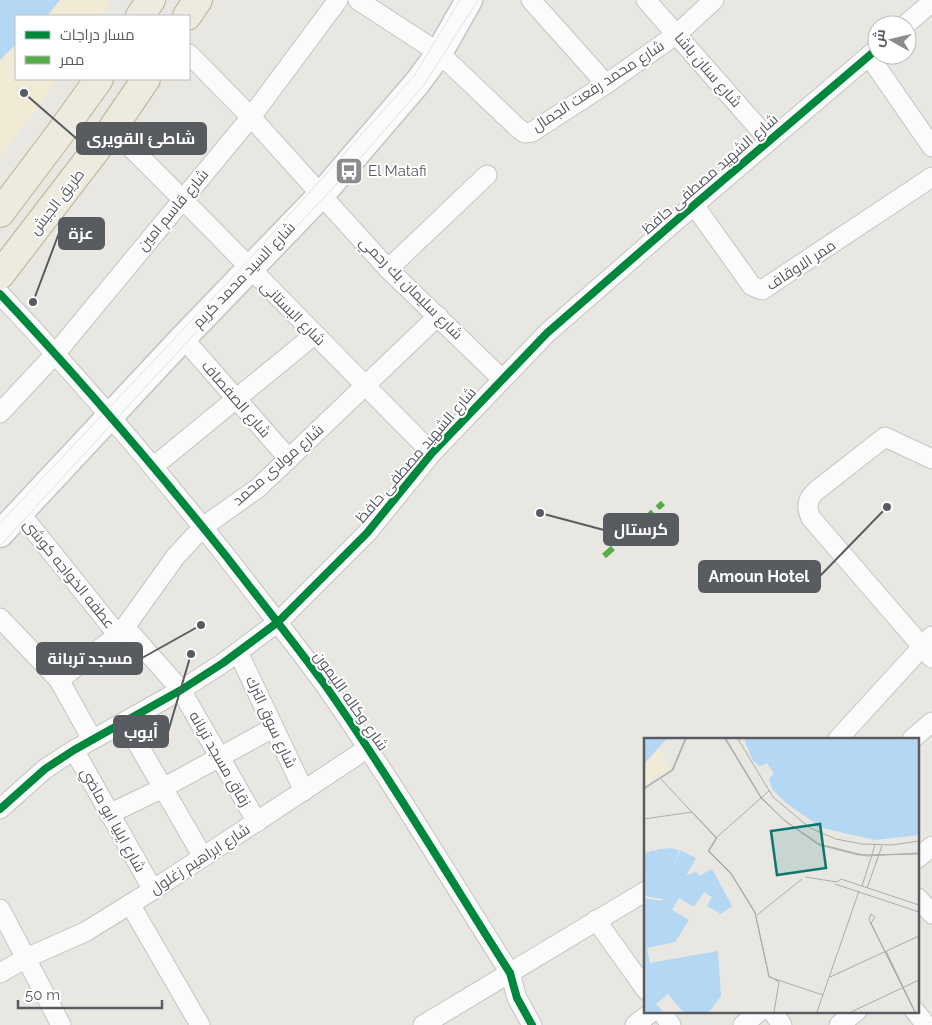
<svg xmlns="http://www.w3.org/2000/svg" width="932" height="1025" font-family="Raleway,Cairo,sans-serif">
  <rect width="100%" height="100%" fill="#e8e7e2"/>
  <g fill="#f1ebd6">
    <path d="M 60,0 L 107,0 L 110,2 L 100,16 L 47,16 Z"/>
    <path d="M 16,44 L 16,79 L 58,79 L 0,158 L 0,60 Z"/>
  </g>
  <path fill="#b4d7f4" d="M 0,0 L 60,0 L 47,16 L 16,16 L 16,44 L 0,60 Z"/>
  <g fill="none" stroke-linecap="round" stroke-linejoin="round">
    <g stroke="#c4c4c3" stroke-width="21">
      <g id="street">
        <path d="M 358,0 L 439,53 L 519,129 L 525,133 L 532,132 L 606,84 L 677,34 L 714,0"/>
        <path d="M 531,0 L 606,84"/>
        <path d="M 646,0 L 769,140"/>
        <path d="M 905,25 L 932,2"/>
        <path d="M 189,54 L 251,117 L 388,269 L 502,379"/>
        <path d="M 869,56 L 932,147"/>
        <path d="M 112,129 C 221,236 325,346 432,453"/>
        <path d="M 694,205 L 752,286 L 762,290 L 932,177"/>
        <path d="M 388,269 L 487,175"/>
        <path d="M 0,294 C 79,378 154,466 226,556 C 259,599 293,641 325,685 C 390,778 449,877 510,973 L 517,998 L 532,1025"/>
        <path d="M 183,338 L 289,459"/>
        <path d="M 0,413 L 56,353 L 251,117 L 338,0"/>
        <path d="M 932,459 L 885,437 L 816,491 C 807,499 806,508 811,518 L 932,658"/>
        <path d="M 153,467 L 314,335"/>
        <path d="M 20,513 L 118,635"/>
        <path d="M 0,618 L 59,680 L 92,739"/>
        <path d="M 125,627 L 181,690 L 257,822"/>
        <path d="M 238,652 L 304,791"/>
        <path d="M 59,680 L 118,635 L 125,627 L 176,556 L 203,527 L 258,488 L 438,316"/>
        <path d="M 125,722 L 203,857"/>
        <path d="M 838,739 L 932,636"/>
        <path d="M 912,739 L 932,722"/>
        <path d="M 74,750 L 153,890"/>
        <path d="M 0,809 L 45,769 L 74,750 L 181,690 L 223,663 L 278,622 L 367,533 L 432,453 L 547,333 L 694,205 L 877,49"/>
        <path d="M 109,814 L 163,788 L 273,728"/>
        <path d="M 918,858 L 932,846"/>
        <path d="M 918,898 L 932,914"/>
        <path d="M 130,904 L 200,1025"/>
        <path d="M 0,909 L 61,1025"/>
        <path d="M 596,920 L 646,990"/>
        <path d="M 0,973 L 26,958 L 85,932 L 153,890 L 368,748"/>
        <path d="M 661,1011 L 671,1025"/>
        <path d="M 772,1011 L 782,1025"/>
        <path d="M 915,1011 L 926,1025"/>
        <path d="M 423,1025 L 646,891"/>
        <path d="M 635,1025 L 653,1011"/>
        <path d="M 743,1025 L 760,1011"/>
        <path d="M 839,1025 L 857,1011"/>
      </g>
    </g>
    <g stroke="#c5c5c4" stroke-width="29">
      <path id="secondary" d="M 0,534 L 183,338 L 322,194 L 418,82 L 439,53 L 469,0"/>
    </g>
    <g stroke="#beb191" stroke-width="30">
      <g id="highway">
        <path d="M 140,16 L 151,0"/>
        <path d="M 187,16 L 198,0"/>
        <path d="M 0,213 L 58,136 L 99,79"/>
        <path d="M 0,275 L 112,129 L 146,79"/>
      </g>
    </g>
    <use href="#street" stroke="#fcfbfb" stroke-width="19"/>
    <use href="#secondary" stroke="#fcfbfb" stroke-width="26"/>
    <use href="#highway" stroke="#edeadf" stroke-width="28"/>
    <g stroke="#e1e2e1" stroke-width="1">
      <path d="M 0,523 L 245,264 L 414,76 L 460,0"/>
      <path d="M 0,546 L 187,342 L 349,171 L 424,85 L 478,0"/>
    </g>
    <path stroke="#58ab4b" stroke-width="6" stroke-dasharray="12 6" stroke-linecap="butt" d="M 604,556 L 663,503"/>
    <g stroke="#fff" stroke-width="11">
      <g id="cycleway">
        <path d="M 0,294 C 79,378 154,466 226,556 C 259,599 293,641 325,685 C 390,778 449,877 510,973 L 517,998 L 532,1025"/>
        <path d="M 0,809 L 45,769 L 74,750 L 181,690 L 223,663 L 278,622 L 367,533 L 432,453 L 547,333 L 694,205 L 877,49"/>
      </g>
    </g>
    <use href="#cycleway" stroke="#00873e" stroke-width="8"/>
  </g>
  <defs>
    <g id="bus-square" transform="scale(1.4375)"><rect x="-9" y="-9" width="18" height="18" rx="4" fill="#8a8c8e" stroke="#fff"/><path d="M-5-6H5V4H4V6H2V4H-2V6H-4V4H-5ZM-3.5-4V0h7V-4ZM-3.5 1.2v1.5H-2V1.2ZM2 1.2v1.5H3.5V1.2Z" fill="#fff"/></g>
  </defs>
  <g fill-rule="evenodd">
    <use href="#bus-square" x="349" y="171"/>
  </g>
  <g text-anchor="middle" stroke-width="4" stroke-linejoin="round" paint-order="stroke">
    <g font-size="15" fill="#585b60" stroke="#fff">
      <text transform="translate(708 70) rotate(49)" y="5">شارع سنان باشا</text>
      <text transform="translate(598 86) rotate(-33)" y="5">شارع محمد رفعت الجمال</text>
      <text transform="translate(710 174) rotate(-41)" y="5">شارع الشهيد مصطفى حافظ</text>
      <text transform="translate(57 202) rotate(-52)" y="5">طريق الجيش</text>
      <text transform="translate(173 210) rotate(-50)" y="5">شارع قاسم امين</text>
      <text transform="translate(801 265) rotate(-33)" y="5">ممر الاوقاف</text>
      <text transform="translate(244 275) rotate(-46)" y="5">شارع السيد محمد كريم</text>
      <text transform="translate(411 288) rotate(45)" y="5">شارع سليمان بك رحمي</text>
      <text transform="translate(293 313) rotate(45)" y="5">شارع البستانى</text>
      <text transform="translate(236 399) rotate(49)" y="5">شارع الصفصاف</text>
      <text transform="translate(416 455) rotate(-49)" y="5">شارع الشهيد مصطفى حافظ</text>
      <text transform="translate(278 465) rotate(-41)" y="5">شارع مولاى محمد</text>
      <text transform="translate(69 574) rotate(51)" y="5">عطفه الخواجه كوشى</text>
      <text transform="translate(351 701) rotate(55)" y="5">شارع وكاله الليمون</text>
      <text transform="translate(271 722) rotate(65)" y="5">شارع سوق الترك</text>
      <text transform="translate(220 759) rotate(60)" y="5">زقاق مسجد تربانه</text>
      <text transform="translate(113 820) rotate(61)" y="5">شارع ايليا ابو ماضي</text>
      <text transform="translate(200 859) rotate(-33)" y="5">شارع ابراهيم زغلول</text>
    </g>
    <g font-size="15" fill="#585b60" stroke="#fff" text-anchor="start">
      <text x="368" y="176">El Matafi</text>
    </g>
  </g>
  <g transform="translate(644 738)">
    <rect width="275" height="275" fill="#e8e7e2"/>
    <path d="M 14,13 L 21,16 L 19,22 L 26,29 L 20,36 L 11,37 L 4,46 L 0,45 L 0,26 Z" fill="#f1ebd6"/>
    <path d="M 0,1 L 22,1 L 0,26 ZM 100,1 L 275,1 L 275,97 L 231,102 L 178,90 L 142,65 L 128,51 L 125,40 L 130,36 L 123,25 L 116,28 L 109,23 ZM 26,110 L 35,112 L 29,133 L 36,112 L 52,120 L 42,138 L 52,133 L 55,138 L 68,131 L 88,168 L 77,176 L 63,168 L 68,159 L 60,154 L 50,169 L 35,160 L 28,172 L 45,182 L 31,204 L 3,210 L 6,225 L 74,213 L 77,258 L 65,274 L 39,274 L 24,256 L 12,266 L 19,274 L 0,274 L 0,160 L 18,163 L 19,161 L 0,158 L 0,138 L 3,137 L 0,136 L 0,119 L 1,115 L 11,112 L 13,118 L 12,112 Z" fill="#b4d7f4"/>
    <path fill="none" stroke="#aaabaa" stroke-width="1" d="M 81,1 L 117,60 L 140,82 L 175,107 L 215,117 L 275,116M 82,1 L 117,59 L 141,83 L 175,106 L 223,118 L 275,115M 94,1 L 129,59 L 166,90 L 192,101 L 218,106 L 248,107 L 275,103M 17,41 L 72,100 L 64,113 L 87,136 L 111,175 L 125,239 L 179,257M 0,50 L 28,32 L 41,1M 0,51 L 29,32 L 42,1M 0,81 L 48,74 L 73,100 L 65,113 L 87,135 L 111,174 L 125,238 L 135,244 L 130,274M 72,100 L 126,52M 161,139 L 193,144 L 197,141 L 275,167M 191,146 L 275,174M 218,148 L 231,107M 223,150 L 238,108M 113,177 L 158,141M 242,213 L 271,274M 186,239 L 275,198M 173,274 L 215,153M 207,274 L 275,242M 271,274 L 225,182 L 227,176 L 231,179 L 227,185 L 271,274"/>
    <path fill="#0f766e" fill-opacity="0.15" stroke="#0f766e" stroke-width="2.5" d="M 176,86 L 182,130 L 133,137 L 127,93 Z"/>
    <rect width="275" height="275" fill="none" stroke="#585b60" stroke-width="2.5"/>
  </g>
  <path fill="none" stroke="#585b60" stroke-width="2" d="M24 93L77 139M33 302L59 233M540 513L604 530M887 507L820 576M201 625L142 658M191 654L168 732"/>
  <g fill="#585b60" stroke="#fff" stroke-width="2">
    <circle cx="24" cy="93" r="5"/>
    <circle cx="33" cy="302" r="5"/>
    <circle cx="540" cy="513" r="5"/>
    <circle cx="887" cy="507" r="5"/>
    <circle cx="201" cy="625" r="5"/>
    <circle cx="191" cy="654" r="5"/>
  </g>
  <g fill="#585b60" stroke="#585b60" stroke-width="2">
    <rect x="77" y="123" width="129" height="31" rx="5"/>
    <rect x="59" y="218" width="45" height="31" rx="5"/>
    <rect x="604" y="514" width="74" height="31" rx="5"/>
    <rect x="699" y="561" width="121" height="31" rx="5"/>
    <rect x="37" y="643" width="105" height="31" rx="5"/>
    <rect x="114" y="716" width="54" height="31" rx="5"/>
  </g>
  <g font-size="16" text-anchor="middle" font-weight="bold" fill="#fff">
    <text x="141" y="144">شاطئ القويرى</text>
    <text x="81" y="239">عزة</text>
    <text x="641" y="535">كرستال</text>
    <text x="759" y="582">Amoun Hotel</text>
    <text x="90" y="664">مسجد تربانة</text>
    <text x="141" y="738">أيوب</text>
  </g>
  <rect x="15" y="15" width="175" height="65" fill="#ffffff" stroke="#bcbdbf"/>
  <rect x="25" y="31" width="25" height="8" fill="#00873e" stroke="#bcbdbf"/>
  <text x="60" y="40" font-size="15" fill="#585b60">مسار دراجات</text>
  <rect x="25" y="56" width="25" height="8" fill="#58ab4b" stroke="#bcbdbf"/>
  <text x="60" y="65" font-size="15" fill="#585b60">ممر</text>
  <g transform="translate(892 40) rotate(278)"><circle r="24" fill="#ffffff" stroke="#bcbdbf"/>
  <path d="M0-4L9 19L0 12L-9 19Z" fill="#8a8c8e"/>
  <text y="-8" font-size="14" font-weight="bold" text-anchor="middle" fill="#585b60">ش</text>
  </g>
  <path d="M18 1000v8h144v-8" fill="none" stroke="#585b60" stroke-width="2.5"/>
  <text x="25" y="1000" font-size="15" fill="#585b60" stroke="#ffffff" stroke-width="4" paint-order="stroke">50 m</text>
</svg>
